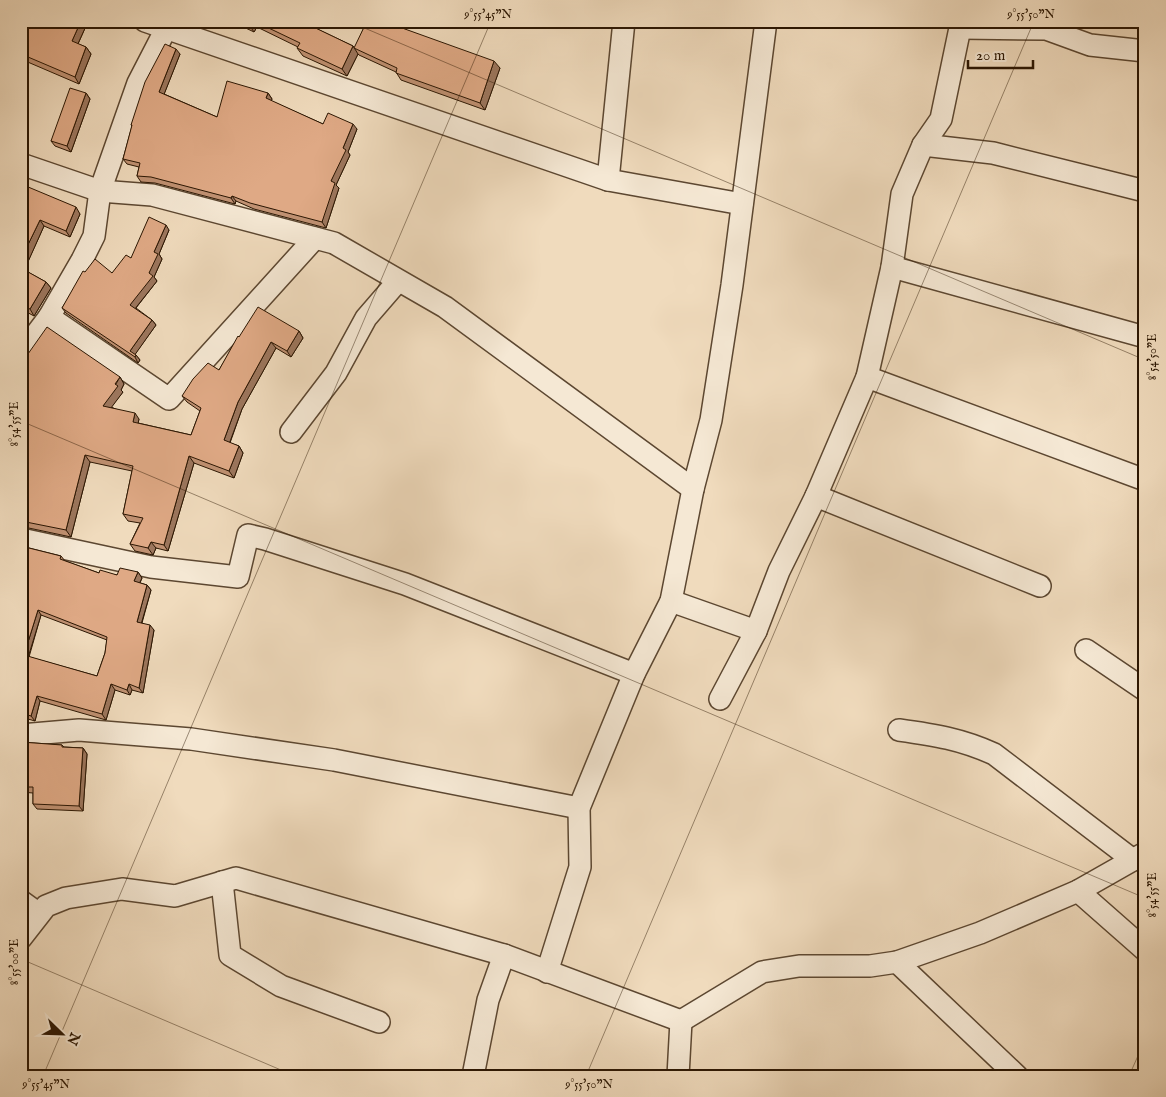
<svg xmlns="http://www.w3.org/2000/svg" width="1166" height="1097" font-family="'IM FELL English',serif">
  <rect width="100%" height="100%" fill="#f0dbbd"/>
  <filter id="stains"><feTurbulence type="fractalNoise" baseFrequency=".004" numOctaves="4"/><feColorMatrix values="0 0 0 0 .2 0 0 0 0 .09 0 0 0 0 .02 0 0 0 .5 -.17"/></filter>
  <radialGradient id="worn" r=".72"><stop offset=".6" stop-color="#630" stop-opacity="0"/><stop offset="1" stop-color="#630" stop-opacity=".3"/></radialGradient>
  <g fill="none" stroke-linecap="round" stroke-linejoin="round">
    <g stroke="#5c4731" stroke-width="24">
      <g id="street">
        <path d="M 145,21 L 608,180 L 742,204"/>
        <path d="M 960,28 L 1046,29 L 1090,45 L 1145,51"/>
        <path d="M 923,145 L 993,153 L 1145,191"/>
        <path d="M 21,164 L 100,191 L 152,195 L 334,243 L 445,307 L 693,489"/>
        <path d="M 608,180 L 624,21"/>
        <path d="M 892,267 L 1145,337"/>
        <path d="M 49,317 L 169,399 L 315,238"/>
        <path d="M 21,354 L 49,317 L 82,260 L 94,236 L 100,191 L 138,83 L 170,21"/>
        <path d="M 867,377 L 1145,480"/>
        <path d="M 291,432 L 336,373 L 366,318 L 398,281"/>
        <path d="M 816,496 L 1040,586"/>
        <path d="M 21,539 L 151,567 L 238,577 L 248,535 L 265,539 L 405,584 L 634,674"/>
        <path d="M 671,601 L 756,631 L 779,571 L 816,496 L 867,377 L 892,267 L 902,194 L 923,145 L 941,119 L 960,28 L 964,21"/>
        <path d="M 1086,650 L 1145,690"/>
        <path d="M 720,699 L 756,631"/>
        <path d="M 899,730 C 935,735 961,739 994,754 L 1133,860"/>
        <path d="M 21,735 L 79,730 L 191,739 L 334,760 L 579,808"/>
        <path d="M 222,882 L 230,955 L 281,986 L 379,1022"/>
        <path d="M 1078,891 L 1145,950"/>
        <path d="M 21,901 L 39,914"/>
        <path d="M 21,938 L 46,906 L 66,898 L 122,889 L 175,896 L 236,878 L 504,955 L 681,1021"/>
        <path d="M 897,962 L 1017,1076"/>
        <path d="M 547,972 L 580,867 L 579,808 L 634,674 L 671,601 L 693,489 L 711,420 L 732,285 L 766,21"/>
        <path d="M 681,1021 L 762,972 L 799,966 L 870,966 L 897,962 L 980,933 L 1078,891 L 1145,853"/>
        <path d="M 473,1076 L 488,1000 L 504,955"/>
        <path d="M 678,1076 L 681,1021"/>
      </g>
    </g>
    <use href="#street" stroke="#f5e8d4" stroke-width="21"/>
  </g>
  <g fill="#c09172" stroke="#2b1602" fill-rule="evenodd">
    <path d="M 21,21 L 86,26 L 78,44 L 86,47 L 91,54 L 79,84 L 23,60 L 21,65 Z"/>
    <path d="M 231,21 L 313,21 L 311,26 L 353,46 L 355,48 L 367,21 L 398,21 L 396,26 L 500,68 L 485,110 L 401,80 L 396,72 L 359,55 L 358,54 L 347,76 L 303,56 L 297,48 L 298,47 L 257,27 L 254,32 Z"/>
    <path d="M 180,54 L 164,94 L 217,117 L 268,93 L 272,99 L 271,101 L 323,124 L 357,129 L 348,152 L 350,155 L 336,185 L 339,188 L 326,228 L 254,209 L 236,201 L 235,204 L 155,183 L 141,182 L 137,176 L 139,167 L 127,164 L 123,159 L 132,126 L 131,125 Z"/>
    <path d="M 86,93 L 90,99 L 71,152 L 55,146 L 51,141 Z"/>
    <path d="M 21,184 L 80,214 L 70,237 L 44,226 L 24,270 L 46,282 L 51,288 L 34,316 L 21,309 Z"/>
    <path d="M 169,230 L 159,254 L 162,259 L 154,277 L 157,281 L 136,308 L 152,320 L 156,325 L 135,354 L 140,360 L 138,363 L 66,313 L 62,308 L 85,272 L 112,273 L 131,258 Z"/>
    <path d="M 299,331 L 303,338 L 291,357 L 276,348 L 242,409 L 230,443 L 239,446 L 243,453 L 234,478 L 194,463 L 168,551 L 156,548 L 153,555 L 135,551 L 130,544 L 140,523 L 128,521 L 123,514 L 132,471 L 90,462 L 71,537 L 24,527 L 21,524 L 21,360 L 120,377 L 124,384 L 121,390 L 123,392 L 111,407 L 139,419 L 138,423 L 191,435 L 200,411 L 187,402 L 182,396 L 219,370 L 239,337 Z"/>
    <path d="M 21,546 L 61,556 L 65,561 L 99,573 L 117,575 L 138,572 L 142,578 L 140,583 L 147,585 L 151,590 L 142,623 L 154,630 L 143,693 L 132,690 L 130,695 L 115,690 L 106,720 L 40,701 L 35,721 L 21,717 ZM 41,615 L 107,640 L 105,653 L 97,676 L 29,657 Z"/>
    <path d="M 21,742 L 62,745 L 64,747 L 83,748 L 87,754 L 83,811 L 37,809 L 33,804 L 33,793 L 21,792 Z"/>
  </g>
  <g fill="#9c765d" stroke="#2b1602">
    <path d="M 81,21 L 83,21 L 86,26 L 76,48 L 72,41 Z"/>
    <path d="M 251,21 L 252,21 L 257,27 L 254,32 L 249,25 Z"/>
    <path d="M 304,21 L 313,21 L 309,30 L 303,22 Z"/>
    <path d="M 390,21 L 398,21 L 395,27 L 391,24 Z"/>
    <path d="M 353,46 L 358,54 L 347,76 L 342,69 Z"/>
    <path d="M 86,47 L 91,54 L 79,84 L 75,77 Z"/>
    <path d="M 176,49 L 180,54 L 163,97 L 159,92 Z"/>
    <path d="M 21,57 L 23,60 L 21,65 Z"/>
    <path d="M 494,61 L 500,68 L 485,110 L 480,103 Z"/>
    <path d="M 86,93 L 90,99 L 71,152 L 67,146 Z"/>
    <path d="M 268,93 L 272,99 L 270,104 L 266,98 Z"/>
    <path d="M 353,124 L 357,129 L 348,152 L 350,155 L 336,185 L 339,188 L 326,228 L 322,222 L 331,181 L 343,148 Z"/>
    <path d="M 232,196 L 236,201 L 235,204 L 231,198 Z"/>
    <path d="M 76,207 L 80,214 L 70,237 L 66,231 Z"/>
    <path d="M 40,220 L 44,226 L 23,273 L 21,271 L 21,259 Z"/>
    <path d="M 166,225 L 169,230 L 159,254 L 162,259 L 154,277 L 157,281 L 134,310 L 130,305 L 149,273 L 154,252 Z"/>
    <path d="M 46,282 L 51,288 L 34,316 L 30,309 Z"/>
    <path d="M 152,320 L 156,325 L 134,356 L 130,351 Z"/>
    <path d="M 299,331 L 303,338 L 291,357 L 287,351 Z"/>
    <path d="M 271,342 L 276,348 L 242,409 L 228,447 L 224,440 L 238,402 Z"/>
    <path d="M 136,355 L 140,360 L 138,363 L 135,357 Z"/>
    <path d="M 120,377 L 124,384 L 121,390 L 123,392 L 108,412 L 103,406 Z"/>
    <path d="M 135,413 L 139,419 L 137,428 L 133,422 Z"/>
    <path d="M 239,446 L 243,453 L 234,478 L 229,471 Z"/>
    <path d="M 85,455 L 90,462 L 71,537 L 66,530 Z"/>
    <path d="M 189,456 L 194,463 L 168,551 L 164,545 Z"/>
    <path d="M 151,542 L 156,548 L 153,555 L 148,548 Z"/>
    <path d="M 138,572 L 142,578 L 138,586 L 134,581 Z"/>
    <path d="M 147,585 L 151,590 L 140,628 L 137,622 Z"/>
    <path d="M 38,610 L 41,615 L 27,661 L 24,655 Z"/>
    <path d="M 150,625 L 154,630 L 143,693 L 139,688 Z"/>
    <path d="M 111,684 L 115,690 L 106,720 L 102,714 Z"/>
    <path d="M 129,684 L 132,690 L 130,695 L 127,690 Z"/>
    <path d="M 37,696 L 40,701 L 35,721 L 31,716 Z"/>
    <path d="M 83,748 L 87,754 L 83,811 L 79,806 Z"/>
  </g>
  <g fill="#dfa985" stroke="#2b1602" fill-rule="evenodd">
    <path d="M 21,21 L 81,21 L 72,41 L 86,47 L 75,77 L 21,54 Z"/>
    <path d="M 241,21 L 251,21 L 249,25 Z"/>
    <path d="M 254,21 L 304,21 L 303,22 L 353,46 L 342,69 L 297,48 L 300,43 Z"/>
    <path d="M 367,21 L 390,21 L 392,22 L 391,24 L 494,61 L 480,103 L 396,73 L 397,68 L 354,48 Z"/>
    <path d="M 165,44 L 176,49 L 159,92 L 217,117 L 227,81 L 268,93 L 266,98 L 323,124 L 328,113 L 353,124 L 343,148 L 346,150 L 331,181 L 335,183 L 322,222 L 250,203 L 232,196 L 231,198 L 151,177 L 137,176 L 140,163 L 123,159 L 132,125 L 131,125 L 145,82 Z"/>
    <path d="M 70,88 L 86,93 L 67,146 L 51,141 Z"/>
    <path d="M 21,184 L 76,207 L 66,231 L 40,220 L 21,259 Z"/>
    <path d="M 149,217 L 166,225 L 154,252 L 158,254 L 149,273 L 153,276 L 130,305 L 152,320 L 130,351 L 136,355 L 135,357 L 62,308 L 83,271 L 85,272 L 95,259 L 112,273 L 126,255 L 131,258 Z"/>
    <path d="M 21,268 L 46,282 L 30,309 L 21,305 Z"/>
    <path d="M 258,307 L 299,331 L 287,351 L 271,342 L 238,402 L 224,440 L 239,446 L 229,471 L 189,456 L 164,545 L 151,542 L 148,548 L 130,544 L 143,518 L 123,514 L 133,466 L 85,455 L 66,530 L 21,521 L 21,360 L 23,361 L 47,327 L 120,377 L 115,384 L 118,386 L 103,406 L 135,413 L 133,422 L 191,435 L 201,408 L 182,396 L 193,379 L 208,363 L 219,370 L 238,336 L 239,337 Z"/>
    <path d="M 21,546 L 61,556 L 60,559 L 99,573 L 100,570 L 117,575 L 120,568 L 138,572 L 134,581 L 147,585 L 137,622 L 150,625 L 139,688 L 129,684 L 127,690 L 111,684 L 102,714 L 37,696 L 31,716 L 21,713 ZM 38,610 L 107,637 L 105,653 L 97,676 L 24,655 Z"/>
    <path d="M 21,742 L 62,745 L 62,747 L 83,748 L 79,806 L 33,804 L 33,787 L 21,787 Z"/>
  </g>
  <path fill="none" stroke="#2b1602" stroke-width="1" stroke-opacity="0.45" d="M 348,21 L 1145,360M 21,421 L 1145,898M 21,959 L 295,1076M 43,1076 L 491,21M 586,1076 L 1034,21M 1129,1076 L 1145,1040"/>
  <rect width="1166" height="1097" fill="none" stroke="#f0dbbd" stroke-width="55"/>
  <g transform="translate(62 1034) rotate(113)" stroke="#f5e8d4" stroke-width="4" paint-order="stroke">
  <path d="M0-4L9 19L0 12L-9 19Z" fill="#2b1602"/>
  <text y="-8" font-size="14" font-weight="bold" text-anchor="middle" fill="#2b1602">N</text>
  </g>
  <path d="M968 60v8h65v-8" fill="none" stroke="#2b1602" stroke-width="2.5"/>
  <text x="976" y="60" font-size="15" fill="#2b1602" stroke="#f5e8d4" stroke-width="4" paint-order="stroke">20 m</text>
  <rect x="28" y="28" width="1110" height="1042" fill="none" stroke="#2b1602" stroke-width="2"/>
  <g font-size="12" text-anchor="middle" fill="#2b1602">
    <text x="488" y="18">9°55'45"N</text>
    <text x="1031" y="18">9°55'50"N</text>
    <text transform="translate(1152 357) rotate(-90)" y="4">8°54'50"E</text>
    <text transform="translate(14 424) rotate(-90)" y="4">8°54'55"E</text>
    <text transform="translate(1152 895) rotate(-90)" y="4">8°54'55"E</text>
    <text transform="translate(14 962) rotate(-90)" y="4">8°55'00"E</text>
    <text x="46" y="1088">9°55'45"N</text>
    <text x="589" y="1088">9°55'50"N</text>
  </g>
  <rect width="100%" height="100%" filter="url(#stains)"/>
  <rect width="100%" height="100%" fill="url(#worn)"/>
</svg>
